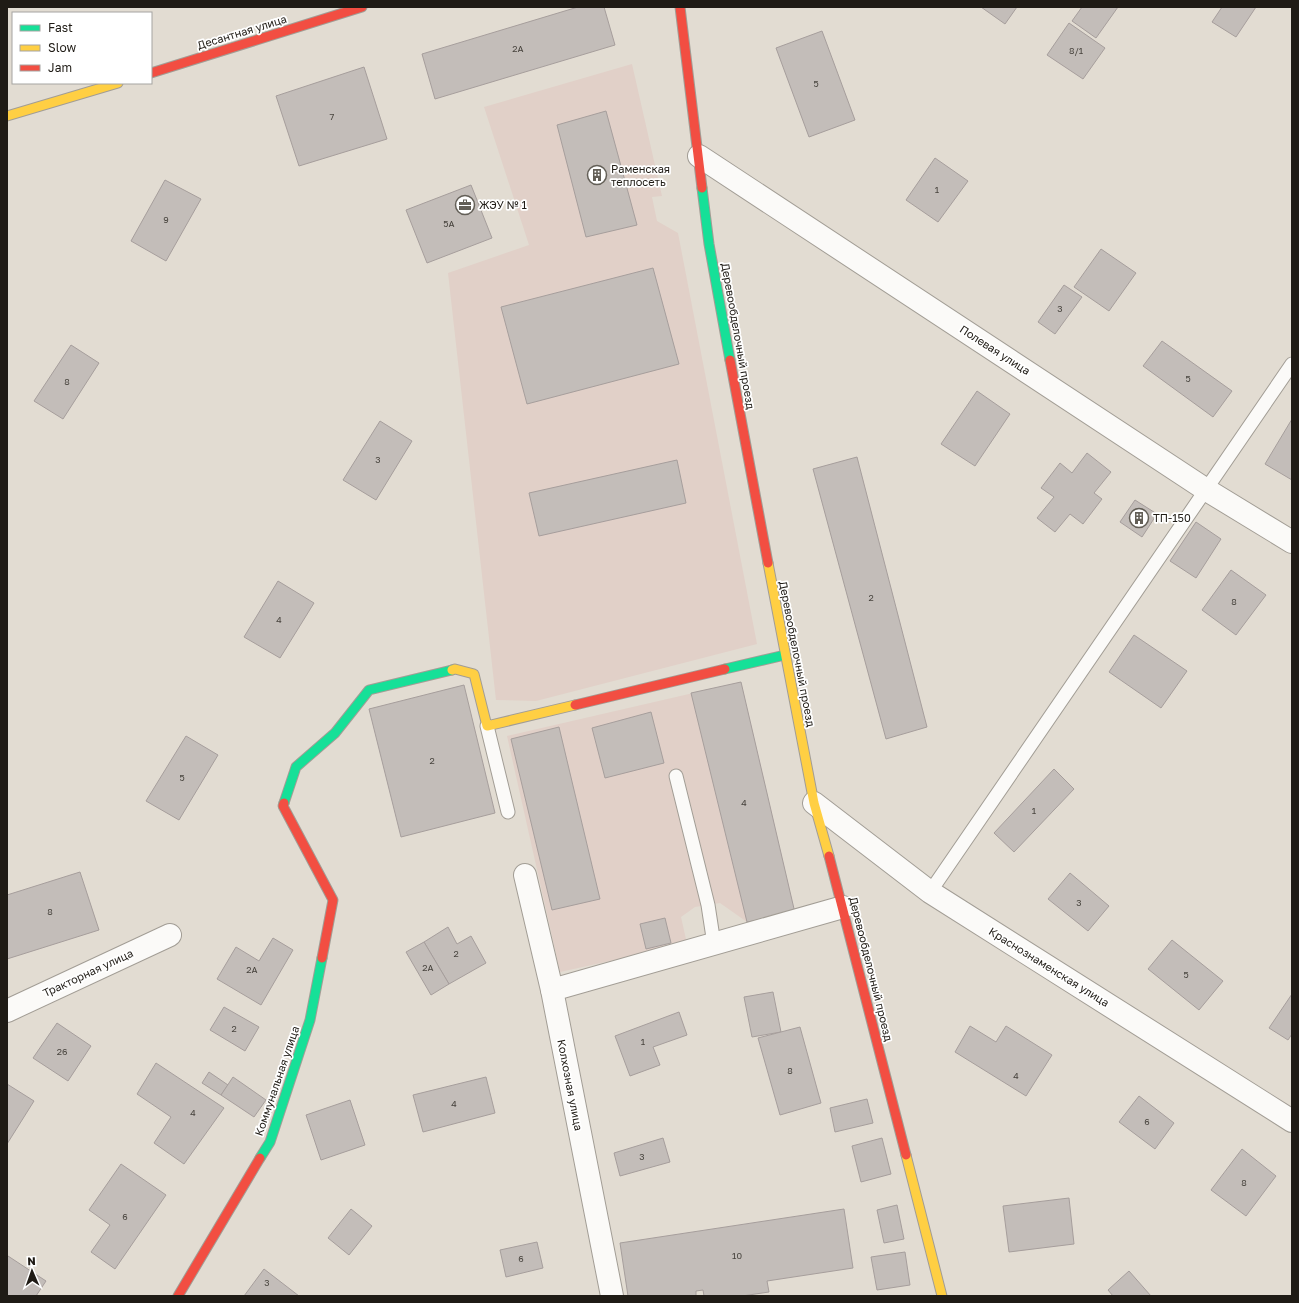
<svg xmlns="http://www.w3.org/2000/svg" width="1299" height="1303" font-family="'Golos Text',sans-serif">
  <rect width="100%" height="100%" fill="#e2dcd2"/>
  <g fill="#e1d0c8">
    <path d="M 632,64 L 662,196 L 652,197 L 657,221 L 678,233 L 757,644 L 536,701 L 496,700 L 448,273 L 529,245 L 484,107 Z"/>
    <path d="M 741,682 L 795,913 L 747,922 L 720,903 L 695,907 L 681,917 L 687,944 L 560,972 L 507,736 Z"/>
  </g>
  <g fill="#c3bdb9" stroke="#a69e9c">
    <path d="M 578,7 L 604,7 L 615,45 L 435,99 L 422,54 Z"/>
    <path d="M 981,7 L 1017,7 L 1005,24 Z"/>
    <path d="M 1082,7 L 1118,7 L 1096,38 L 1072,21 Z"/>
    <path d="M 1222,7 L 1256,7 L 1236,37 L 1212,22 Z"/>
    <path d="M 1069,23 L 1105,48 L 1083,79 L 1047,55 Z"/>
    <path d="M 822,31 L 855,120 L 809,137 L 776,48 Z"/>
    <path d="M 364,67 L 387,139 L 299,166 L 276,96 Z"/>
    <path d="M 606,111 L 637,225 L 586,237 L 557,125 Z"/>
    <path d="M 935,158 L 968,181 L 938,222 L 906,200 Z"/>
    <path d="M 165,180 L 201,199 L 166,261 L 131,241 Z"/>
    <path d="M 471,185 L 492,238 L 427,263 L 406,210 Z"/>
    <path d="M 1101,249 L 1136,273 L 1109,311 L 1074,287 Z"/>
    <path d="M 653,268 L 679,364 L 527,404 L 501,307 Z"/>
    <path d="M 1064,285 L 1082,297 L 1055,334 L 1038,322 Z"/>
    <path d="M 1162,341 L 1232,391 L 1213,417 L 1143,366 Z"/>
    <path d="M 71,345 L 99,363 L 63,419 L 34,401 Z"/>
    <path d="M 977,391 L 1010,414 L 975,466 L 941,444 Z"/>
    <path d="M 1292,419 L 1292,480 L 1265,464 Z"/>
    <path d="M 380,421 L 412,441 L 376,500 L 343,480 Z"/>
    <path d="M 1087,453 L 1111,472 L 1094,493 L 1102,499 L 1083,524 L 1070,514 L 1055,532 L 1037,518 L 1054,497 L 1041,488 L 1060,463 L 1072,473 Z"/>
    <path d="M 857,457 L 927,727 L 886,739 L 813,469 Z"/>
    <path d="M 677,460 L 686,503 L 539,536 L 529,493 Z"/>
    <path d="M 1135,500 L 1157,514 L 1142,537 L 1120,522 Z"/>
    <path d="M 1196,522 L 1221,539 L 1196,578 L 1170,561 Z"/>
    <path d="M 1231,570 L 1266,595 L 1236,635 L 1202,610 Z"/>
    <path d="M 278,581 L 314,603 L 280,658 L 244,637 Z"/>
    <path d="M 1134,635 L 1187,671 L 1161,708 L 1109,672 Z"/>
    <path d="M 741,682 L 795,913 L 747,922 L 691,693 Z"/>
    <path d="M 464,685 L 495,813 L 401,837 L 369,709 Z"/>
    <path d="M 651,712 L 664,763 L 605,778 L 592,728 Z"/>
    <path d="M 559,727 L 600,899 L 552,910 L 511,739 Z"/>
    <path d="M 186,736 L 218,755 L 179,820 L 146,801 Z"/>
    <path d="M 1054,769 L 1074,789 L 1014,852 L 994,833 Z"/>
    <path d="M 80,872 L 99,930 L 7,959 L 7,895 Z"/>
    <path d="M 1070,873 L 1109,906 L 1088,931 L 1048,899 Z"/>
    <path d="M 665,918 L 671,943 L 646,949 L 640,924 Z"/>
    <path d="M 448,927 L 457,944 L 471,936 L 486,963 L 449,984 L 424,942 Z"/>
    <path d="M 273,938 L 293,950 L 261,1005 L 217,979 L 236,947 L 259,961 Z"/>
    <path d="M 1172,940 L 1223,981 L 1199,1010 L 1148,969 Z"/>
    <path d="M 424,942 L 449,984 L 431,995 L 406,952 Z"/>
    <path d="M 773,992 L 781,1032 L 752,1037 L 744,997 Z"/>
    <path d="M 1292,994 L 1292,1034 L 1288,1040 L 1269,1028 Z"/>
    <path d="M 224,1007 L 259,1027 L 245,1051 L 210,1030 Z"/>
    <path d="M 679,1012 L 687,1035 L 653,1047 L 660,1065 L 630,1076 L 615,1036 Z"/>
    <path d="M 57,1023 L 91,1046 L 68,1081 L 33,1058 Z"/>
    <path d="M 970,1026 L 996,1042 L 1006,1026 L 1052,1055 L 1026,1096 L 955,1052 Z"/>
    <path d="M 800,1027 L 821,1103 L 780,1115 L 758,1038 Z"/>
    <path d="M 156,1063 L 224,1108 L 184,1164 L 154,1143 L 171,1117 L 137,1094 Z"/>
    <path d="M 209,1072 L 228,1085 L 221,1095 L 202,1083 Z"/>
    <path d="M 233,1077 L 266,1100 L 254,1117 L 221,1095 Z"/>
    <path d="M 486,1077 L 495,1113 L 423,1132 L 413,1095 Z"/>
    <path d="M 7,1084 L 34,1101 L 7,1144 Z"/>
    <path d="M 1139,1096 L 1174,1123 L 1155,1149 L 1119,1122 Z"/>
    <path d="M 867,1099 L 873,1123 L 835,1132 L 830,1108 Z"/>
    <path d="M 350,1100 L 365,1145 L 321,1160 L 306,1115 Z"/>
    <path d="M 663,1138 L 670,1162 L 620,1176 L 614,1153 Z"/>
    <path d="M 882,1138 L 891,1174 L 861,1182 L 852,1146 Z"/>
    <path d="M 1242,1149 L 1276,1176 L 1246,1216 L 1211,1190 Z"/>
    <path d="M 121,1164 L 166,1195 L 115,1269 L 91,1252 L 110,1225 L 89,1210 Z"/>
    <path d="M 1069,1198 L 1074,1244 L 1009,1252 L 1003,1206 Z"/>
    <path d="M 897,1205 L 904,1239 L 884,1243 L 877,1210 Z"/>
    <path d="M 351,1209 L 372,1226 L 349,1255 L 328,1238 Z"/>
    <path d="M 844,1209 L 853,1268 L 767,1281 L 769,1292 L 742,1296 L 704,1296 L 703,1290 L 696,1291 L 696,1296 L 628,1296 L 620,1243 Z"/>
    <path d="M 537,1242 L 543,1268 L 506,1277 L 500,1250 Z"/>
    <path d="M 905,1252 L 910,1285 L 877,1290 L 871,1257 Z"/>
    <path d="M 8,1256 L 46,1281 L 36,1296 L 7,1296 L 7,1258 Z"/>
    <path d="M 264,1269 L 299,1296 L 244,1296 Z"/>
    <path d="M 1129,1271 L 1151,1296 L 1113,1296 L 1108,1290 Z"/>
  </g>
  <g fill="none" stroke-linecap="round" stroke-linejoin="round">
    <g stroke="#a29d95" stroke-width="15">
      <g id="lane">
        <path d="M 487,726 L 508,812"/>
        <path d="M 676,776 L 708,905 L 714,944"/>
        <path d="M 930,892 L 1292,364"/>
      </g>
    </g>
    <g stroke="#a29d95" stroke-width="24">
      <g id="street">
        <path d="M 699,156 L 1205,489 L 1292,542"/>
        <path d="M 814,803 L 930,892 L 1292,1121"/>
        <path d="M 525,875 L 552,990 L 612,1296"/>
        <path d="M 552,990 L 843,907"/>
        <path d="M 7,1011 L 170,935"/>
      </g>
    </g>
    <g stroke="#a29d95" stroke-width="11">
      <g id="fast">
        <path d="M 702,188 L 709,244 L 730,360"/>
        <path d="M 725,669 L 785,655"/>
        <path d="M 284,803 L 296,767 L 335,733 L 369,690 L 452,670"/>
        <path d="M 260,1158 L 270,1142 L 310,1020 L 322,958"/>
      </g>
    </g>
    <g stroke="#a29d95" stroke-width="11">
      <g id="slow">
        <path d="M 7,116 L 118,83"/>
        <path d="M 768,563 L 814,803 L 829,856"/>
        <path d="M 452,670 L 455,669 L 474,674 L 487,726 L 575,705"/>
        <path d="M 906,1155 L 942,1296"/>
      </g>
    </g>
    <g stroke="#a29d95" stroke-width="11">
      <g id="jam">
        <path d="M 680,7 L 702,188"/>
        <path d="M 151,73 L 362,7"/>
        <path d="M 730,360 L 768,563"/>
        <path d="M 575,705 L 725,669"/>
        <path d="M 284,803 L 283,806 L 333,900 L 322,958"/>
        <path d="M 829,856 L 906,1155"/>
        <path d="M 178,1296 L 260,1158"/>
      </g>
    </g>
    <use href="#lane" stroke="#fbfaf8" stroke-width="13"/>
    <use href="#street" stroke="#fbfaf8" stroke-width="22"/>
    <use href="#fast" stroke="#16e098" stroke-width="9"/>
    <use href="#slow" stroke="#ffcf43" stroke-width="9"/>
    <use href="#jam" stroke="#f24e42" stroke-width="9"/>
  </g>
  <defs>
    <g id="building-ring" transform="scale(1)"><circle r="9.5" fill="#fff" stroke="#635f57" stroke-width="1.5"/><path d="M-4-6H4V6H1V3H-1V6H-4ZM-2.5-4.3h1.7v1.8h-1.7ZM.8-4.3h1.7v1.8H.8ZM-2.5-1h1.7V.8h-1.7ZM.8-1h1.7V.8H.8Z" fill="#635f57"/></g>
    <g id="office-ring" transform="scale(1)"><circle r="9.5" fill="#fff" stroke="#635f57" stroke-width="1.5"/><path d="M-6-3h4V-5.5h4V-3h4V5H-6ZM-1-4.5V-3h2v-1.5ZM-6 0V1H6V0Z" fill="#635f57"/></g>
  </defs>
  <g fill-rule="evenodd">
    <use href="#building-ring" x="597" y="175"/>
    <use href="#office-ring" x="465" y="205"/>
    <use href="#building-ring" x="1139" y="518"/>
  </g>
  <g text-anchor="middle" stroke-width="3.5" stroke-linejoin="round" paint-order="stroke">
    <g font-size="9" fill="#48443e">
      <text x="518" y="52">2А</text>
      <text x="1076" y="54">8/1</text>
      <text x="816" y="87">5</text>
      <text x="332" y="120">7</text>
      <text x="937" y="193">1</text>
      <text x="166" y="223">9</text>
      <text x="449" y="227">5А</text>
      <text x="1060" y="312">3</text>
      <text x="1188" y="382">5</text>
      <text x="67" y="385">8</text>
      <text x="378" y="463">3</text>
      <text x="871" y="601">2</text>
      <text x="1234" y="605">8</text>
      <text x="279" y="623">4</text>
      <text x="432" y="764">2</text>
      <text x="182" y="781">5</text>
      <text x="744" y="806">4</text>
      <text x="1034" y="814">1</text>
      <text x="1079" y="906">3</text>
      <text x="50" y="915">8</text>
      <text x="456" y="957">2</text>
      <text x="428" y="971">2А</text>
      <text x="252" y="973">2А</text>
      <text x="1186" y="978">5</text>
      <text x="234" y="1032">2</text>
      <text x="643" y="1045">1</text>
      <text x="62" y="1055">26</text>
      <text x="790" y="1074">8</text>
      <text x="1016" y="1079">4</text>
      <text x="454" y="1107">4</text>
      <text x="193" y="1116">4</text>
      <text x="1147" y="1125">6</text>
      <text x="642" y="1160">3</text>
      <text x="1244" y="1186">8</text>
      <text x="125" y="1220">6</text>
      <text x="737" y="1259">10</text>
      <text x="521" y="1262">6</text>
      <text x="267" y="1286">3</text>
    </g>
    <g font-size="11" fill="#1f1b15" stroke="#fff">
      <text transform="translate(242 32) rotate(-17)" y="4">Десантная улица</text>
      <text transform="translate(738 336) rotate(80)" y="4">Деревообделочный проезд</text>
      <text transform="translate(995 350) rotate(33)" y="4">Полевая улица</text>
      <text transform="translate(797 654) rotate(79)" y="4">Деревообделочный проезд</text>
      <text transform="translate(1049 967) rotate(32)" y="4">Краснознаменская улица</text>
      <text transform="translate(871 969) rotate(76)" y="4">Деревообделочный проезд</text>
      <text transform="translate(88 973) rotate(-25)" y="4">Тракторная улица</text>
      <text transform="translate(277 1081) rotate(-71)" y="4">Коммунальная улица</text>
      <text transform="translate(570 1085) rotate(79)" y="4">Колхозная улица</text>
    </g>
    <g font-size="11" fill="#1f1b15" stroke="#fff" text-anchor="start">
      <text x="611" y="173">Раменская<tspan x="611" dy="13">теплосеть</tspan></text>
      <text x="479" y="209">ЖЭУ № 1</text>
      <text x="1153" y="522">ТП-150</text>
    </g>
  </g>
  <rect width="1299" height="1303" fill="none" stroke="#1f1b15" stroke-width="16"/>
  <rect x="12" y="12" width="140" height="72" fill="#ffffff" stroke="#a5a4a1"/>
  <rect x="20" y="25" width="20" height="6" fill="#16e098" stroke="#a5a4a1"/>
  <text x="48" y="32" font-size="12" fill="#1f1b15">Fast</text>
  <rect x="20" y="45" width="20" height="6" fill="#ffcf43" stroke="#a5a4a1"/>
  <text x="48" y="52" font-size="12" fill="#1f1b15">Slow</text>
  <rect x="20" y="65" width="20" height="6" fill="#f24e42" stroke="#a5a4a1"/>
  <text x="48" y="72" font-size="12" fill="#1f1b15">Jam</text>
  <g transform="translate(32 1271) rotate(358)" stroke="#ffffff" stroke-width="3" paint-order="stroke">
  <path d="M0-3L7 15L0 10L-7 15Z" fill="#1f1b15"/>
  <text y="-6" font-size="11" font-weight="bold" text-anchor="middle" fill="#1f1b15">N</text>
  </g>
</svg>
